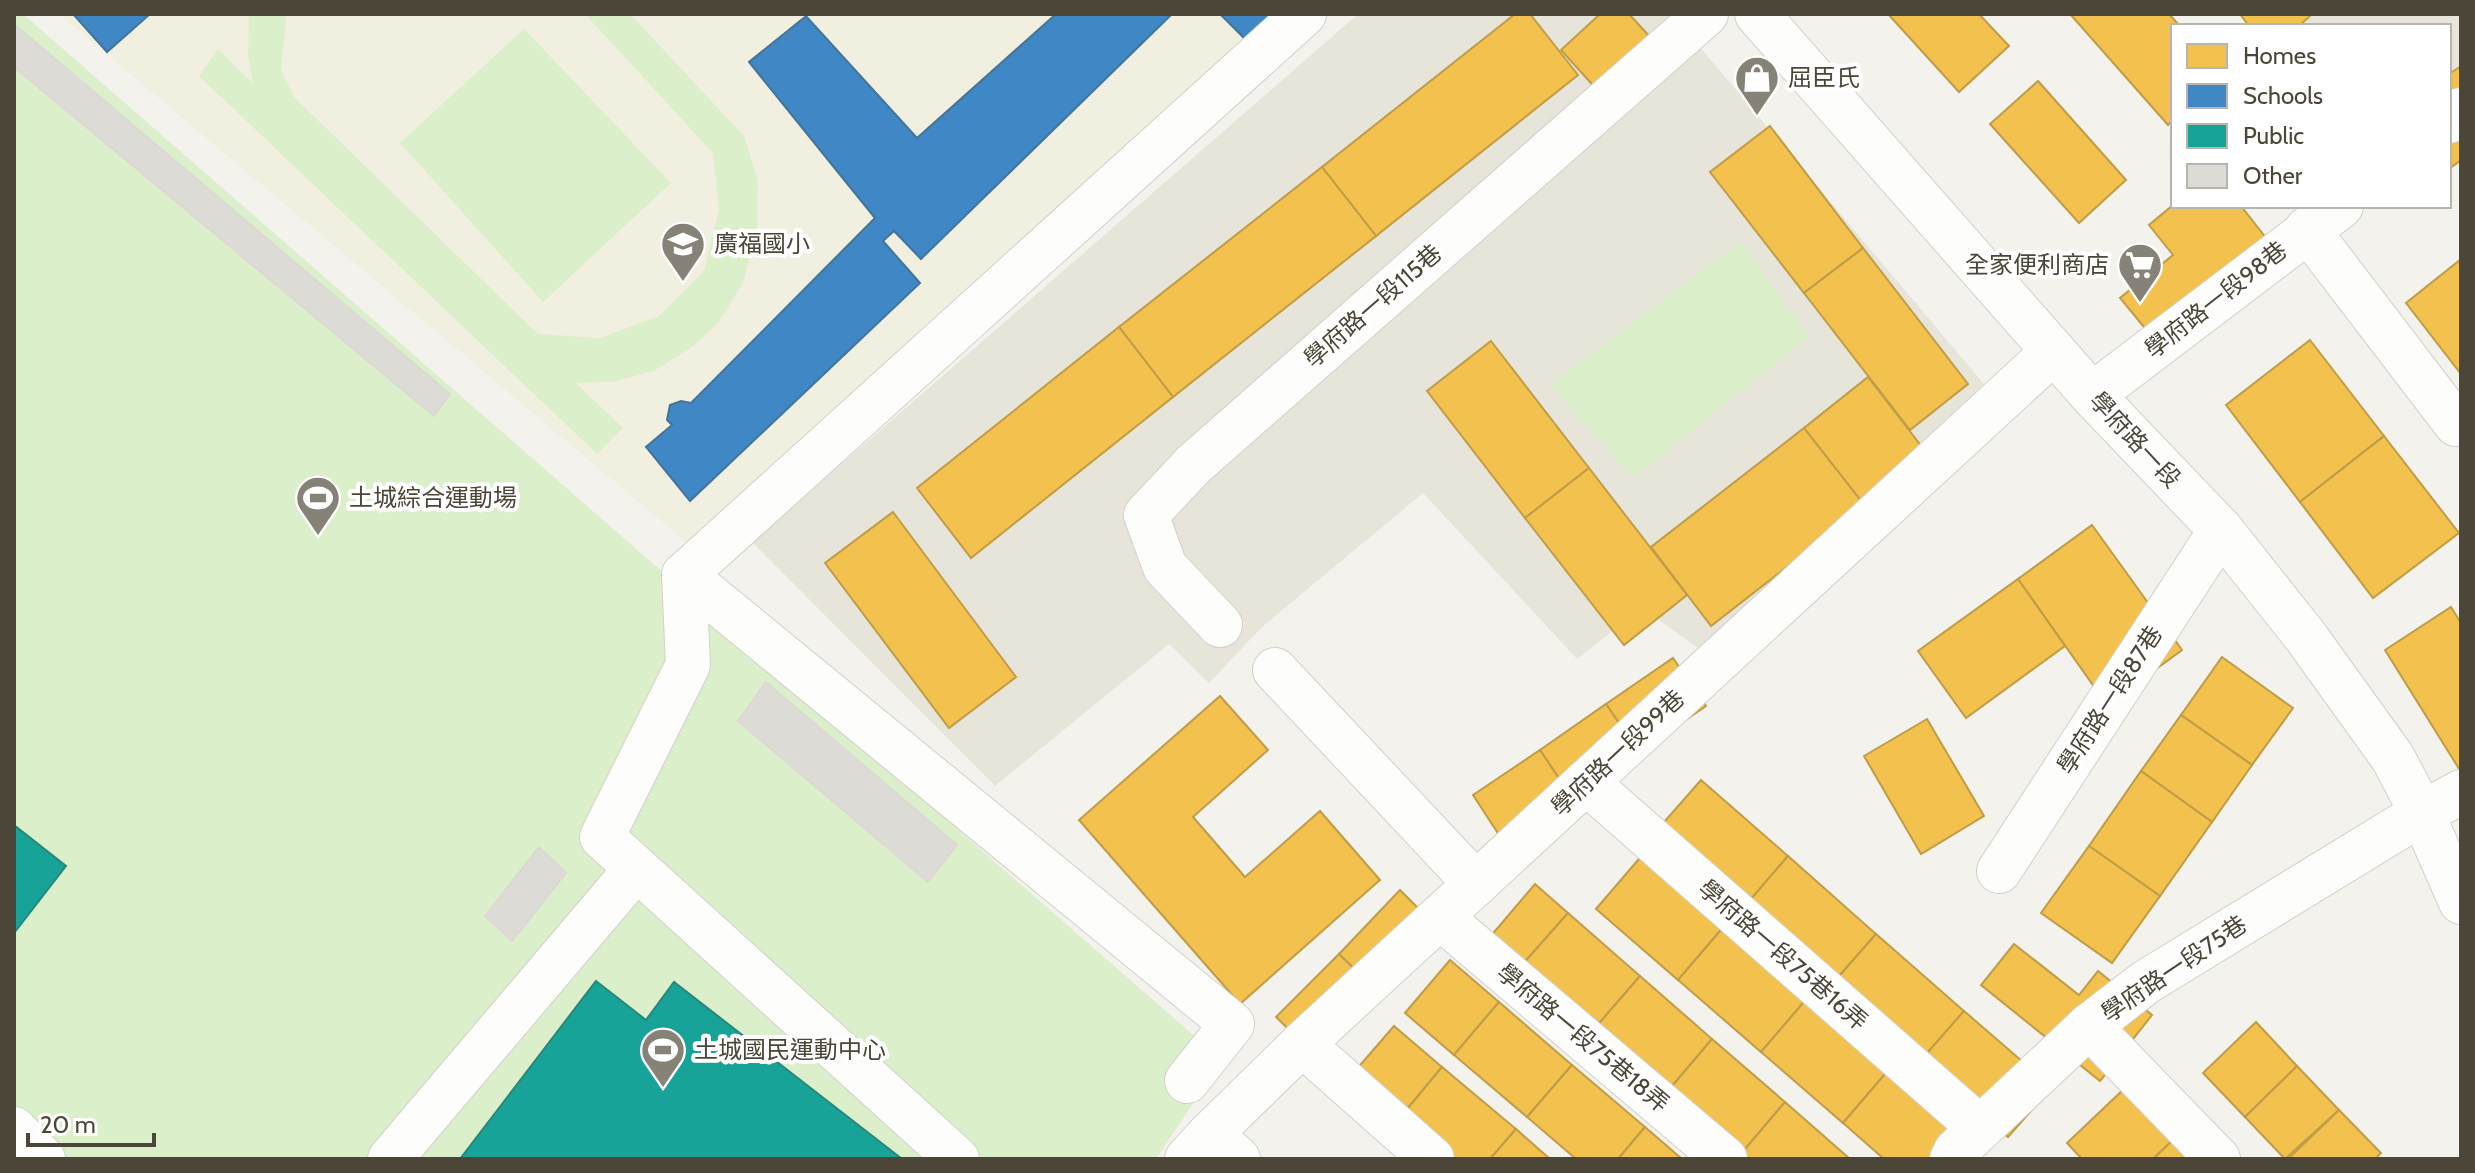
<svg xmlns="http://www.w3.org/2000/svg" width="2475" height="1173" font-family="Cabin,'Noto Sans TC',sans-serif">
  <rect width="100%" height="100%" fill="#f3f2ed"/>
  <g fill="#e7e5da">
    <path d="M 1358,14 L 1672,14 L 1984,384 L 1701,650 L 1642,608 L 1577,659 L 1423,493 L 1262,627 L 1209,683 L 1169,644 L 995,786 L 752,542 Z"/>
    <path d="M 2276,14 L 2461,14 L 2461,70 L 2449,80 L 2449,26 L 2283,26 Z"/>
  </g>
  <path fill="#f1efdf" d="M 59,14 L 1278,14 L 697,551 Z"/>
  <g fill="#dcefcb">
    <path d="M 14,14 L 23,14 L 1222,1060 L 1156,1159 L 14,1159 Z"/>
    <path d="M 249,14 L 287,14 L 281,70 L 294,97 L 538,334 L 600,338 L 659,316 L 704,271 L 719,210 L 713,153 L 585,14 L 630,14 L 744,136 L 758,180 L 757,229 L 743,283 L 718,323 L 693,346 L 654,371 L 612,382 L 576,383 L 623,428 L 597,454 L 199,76 L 218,49 L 253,83 L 248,56 Z"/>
    <path d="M 524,29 L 671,183 L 543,302 L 400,143 Z"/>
    <path d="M 1741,241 L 1809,336 L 1634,478 L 1550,385 Z"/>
  </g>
  <g fill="#f2c14e" stroke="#c09c47" stroke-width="2">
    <path d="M 1515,14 L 1530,14 L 1578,75 L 1376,236 L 1322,167 Z"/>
    <path d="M 1600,14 L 1629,14 L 1675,64 L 1620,115 L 1561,50 Z"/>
    <path d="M 1888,14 L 1979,14 L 2009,46 L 1959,92 Z"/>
    <path d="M 2070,14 L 2169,14 L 2180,26 L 2173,26 L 2173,120 L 2168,125 Z"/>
    <path d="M 2240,14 L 2312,14 L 2299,26 L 2249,26 Z"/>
    <path d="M 2461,66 L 2461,126 L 2449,109 L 2449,74 Z"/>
    <path d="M 2038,81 L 2126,180 L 2079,223 L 1990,124 Z"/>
    <path d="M 2449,109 L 2461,126 L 2461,160 L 2449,169 Z"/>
    <path d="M 1770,126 L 1863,248 L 1804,293 L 1710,172 Z"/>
    <path d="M 1322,167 L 1376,236 L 1173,397 L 1119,327 Z"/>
    <path d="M 2173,205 L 2241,206 L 2270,243 L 2153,338 L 2120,298 L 2173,255 L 2149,225 Z"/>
    <path d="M 1863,248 L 1968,384 L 1910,430 L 1804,293 Z"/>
    <path d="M 2461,259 L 2461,374 L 2406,303 Z"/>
    <path d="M 1119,327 L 1173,397 L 971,558 L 917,488 Z"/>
    <path d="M 2310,340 L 2384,436 L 2300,502 L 2226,405 Z"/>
    <path d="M 1491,341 L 1589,468 L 1525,518 L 1427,391 Z"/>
    <path d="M 1868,377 L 1929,456 L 1865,506 L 1804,428 Z"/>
    <path d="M 1804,428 L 1865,506 L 1711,626 L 1651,547 Z"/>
    <path d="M 2384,436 L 2459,533 L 2373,598 L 2300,502 Z"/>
    <path d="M 1589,468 L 1687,595 L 1624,645 L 1525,518 Z"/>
    <path d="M 893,512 L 1016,677 L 949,728 L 825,563 Z"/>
    <path d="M 2092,525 L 2182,650 L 2107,705 L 2018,579 Z"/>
    <path d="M 2018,579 L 2065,646 L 1966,718 L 1918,651 Z"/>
    <path d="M 2451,607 L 2461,623 L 2461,772 L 2385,650 Z"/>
    <path d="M 2222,657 L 2293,708 L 2252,765 L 2181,715 Z"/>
    <path d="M 1673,658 L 1706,706 L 1639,752 L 1606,704 Z"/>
    <path d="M 1220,696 L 1268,750 L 1193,817 L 1245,877 L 1320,811 L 1380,880 L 1240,1004 L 1079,820 Z"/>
    <path d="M 1606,704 L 1639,752 L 1572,798 L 1540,750 Z"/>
    <path d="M 2181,715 L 2252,765 L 2212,822 L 2141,771 Z"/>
    <path d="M 1927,719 L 1984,816 L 1921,854 L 1864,756 Z"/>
    <path d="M 1540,750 L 1572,798 L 1505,844 L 1473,795 Z"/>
    <path d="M 2141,771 L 2212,822 L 2160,896 L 2089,846 Z"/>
    <path d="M 1701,780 L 1788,856 L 1745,906 L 1658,829 Z"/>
    <path d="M 2089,846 L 2160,896 L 2112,963 L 2041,913 Z"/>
    <path d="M 1644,853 L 1726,924 L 1678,980 L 1596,909 Z"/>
    <path d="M 1788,856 L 1876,934 L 1833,983 L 1745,906 Z"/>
    <path d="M 1535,884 L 1568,913 L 1522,965 L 1490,937 Z"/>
    <path d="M 1400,890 L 1441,931 L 1380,994 L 1339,954 Z"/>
    <path d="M 1568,913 L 1640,976 L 1595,1028 L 1522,965 Z"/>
    <path d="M 1726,924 L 1809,996 L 1761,1052 L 1678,980 Z"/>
    <path d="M 1876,934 L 1964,1011 L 1921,1060 L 1833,983 Z"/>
    <path d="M 2014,944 L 2079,995 L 2098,971 L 2152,1015 L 2100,1081 L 1981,985 Z"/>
    <path d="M 1339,954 L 1380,994 L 1317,1057 L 1276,1017 Z"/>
    <path d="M 1450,960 L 1499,1002 L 1454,1055 L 1405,1013 Z"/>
    <path d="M 1640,976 L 1712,1039 L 1667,1092 L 1595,1028 Z"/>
    <path d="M 1809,996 L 1891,1067 L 1843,1123 L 1761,1052 Z"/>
    <path d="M 1499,1002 L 1572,1065 L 1527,1117 L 1454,1055 Z"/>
    <path d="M 1964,1011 L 2052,1087 L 2008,1137 L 1921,1060 Z"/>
    <path d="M 2256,1022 L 2297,1066 L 2245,1117 L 2203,1073 Z"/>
    <path d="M 1394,1026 L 1442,1067 L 1398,1120 L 1349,1078 Z"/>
    <path d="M 1712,1039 L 1785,1102 L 1740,1155 L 1667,1092 Z"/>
    <path d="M 1572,1065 L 1645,1127 L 1618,1159 L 1576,1159 L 1527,1117 Z"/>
    <path d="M 2297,1066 L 2339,1110 L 2285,1159 L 2245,1117 Z"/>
    <path d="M 1442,1067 L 1516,1129 L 1490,1159 L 1444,1159 L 1398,1120 Z"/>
    <path d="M 1891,1067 L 1973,1138 L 1956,1159 L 1884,1159 L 1843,1123 Z"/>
    <path d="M 2125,1088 L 2174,1139 L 2153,1159 L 2082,1159 L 2067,1143 Z"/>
    <path d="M 1785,1102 L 1850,1159 L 1745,1159 L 1740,1155 Z"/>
    <path d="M 2339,1110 L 2381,1153 L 2375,1159 L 2288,1159 Z"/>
    <path d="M 1645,1127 L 1682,1159 L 1618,1159 Z"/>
    <path d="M 1516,1129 L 1550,1159 L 1490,1159 Z"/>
    <path d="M 2174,1139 L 2193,1159 L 2153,1159 Z"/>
  </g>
  <g fill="#3f88c5" stroke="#43749a" stroke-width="2">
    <path d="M 73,14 L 150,14 L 107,52 Z"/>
    <path d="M 1056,14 L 1172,14 L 921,259 L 894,231 L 883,241 L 920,283 L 690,501 L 646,447 L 672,425 L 667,420 L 670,405 L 681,401 L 691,403 L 875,218 L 749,62 L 806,16 L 917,138 Z"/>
    <path d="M 1220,14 L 1279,14 L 1249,43 Z"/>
  </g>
  <g fill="#17a398" stroke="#27877b" stroke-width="2">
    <path d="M 14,825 L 66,866 L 14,933 Z"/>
    <path d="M 596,981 L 646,1020 L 674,982 L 902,1159 L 460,1159 Z"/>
  </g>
  <g fill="#dddbd5" stroke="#dcd9d2" stroke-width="2">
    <path d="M 14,24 L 450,394 L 434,416 L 14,67 Z"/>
    <path d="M 766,682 L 957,845 L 928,882 L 738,721 Z"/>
    <path d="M 539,847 L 566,873 L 512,941 L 485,916 Z"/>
  </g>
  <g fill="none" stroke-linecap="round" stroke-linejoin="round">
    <g stroke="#d1d0ca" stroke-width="46">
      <g id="minor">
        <path d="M 1757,14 L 2092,395 L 2221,530 L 2306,637 L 2393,758 L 2422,813 L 2461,902"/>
        <path d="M 2449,121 L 2461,110"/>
        <path d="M 2307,229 L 2456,424"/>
        <path d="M 2092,395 L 2341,206"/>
        <path d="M 684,575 L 1304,14"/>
        <path d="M 684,575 L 1232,1024 L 1187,1081"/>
        <path d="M 684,575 L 688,665 L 602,837 L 957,1159"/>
        <path d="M 1220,625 L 1165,567 L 1146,515 L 1194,464 L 1706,14"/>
        <path d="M 1275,670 L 1476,884"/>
        <path d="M 1586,782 L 1980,1128"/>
        <path d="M 1999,871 L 2221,530"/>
        <path d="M 1440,917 L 1725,1159"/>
        <path d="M 2089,1026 L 2218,1159"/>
        <path d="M 1302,1044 L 1432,1159"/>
        <path d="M 14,1129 L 43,1159"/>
        <path d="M 1210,1134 L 1238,1159"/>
        <path d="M 390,1159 L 636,869"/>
        <path d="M 1187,1159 L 1210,1134 L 1302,1044 L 2053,352"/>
        <path d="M 1952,1159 L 1956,1151 L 2089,1026 L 2146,982 L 2422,813 L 2461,792"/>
      </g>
    </g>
    <use href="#minor" stroke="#fdfdfc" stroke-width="44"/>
  </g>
  <defs>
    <g id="shop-pin" transform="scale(2.3)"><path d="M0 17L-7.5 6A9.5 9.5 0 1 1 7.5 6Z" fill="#868277" stroke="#fff"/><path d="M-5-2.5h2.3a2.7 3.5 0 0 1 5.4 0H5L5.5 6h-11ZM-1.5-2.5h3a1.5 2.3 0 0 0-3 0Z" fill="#fff"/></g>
    <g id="school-pin" transform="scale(2.3)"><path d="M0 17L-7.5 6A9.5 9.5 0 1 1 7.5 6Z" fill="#868277" stroke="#fff"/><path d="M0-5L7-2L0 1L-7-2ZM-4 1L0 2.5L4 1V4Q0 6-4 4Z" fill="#fff"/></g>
    <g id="supermarket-pin" transform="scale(2.3)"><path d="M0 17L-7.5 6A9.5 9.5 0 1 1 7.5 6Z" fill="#868277" stroke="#fff"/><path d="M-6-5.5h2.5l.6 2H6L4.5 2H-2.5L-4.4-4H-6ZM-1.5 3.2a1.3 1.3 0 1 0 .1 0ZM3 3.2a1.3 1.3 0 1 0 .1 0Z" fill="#fff"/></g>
    <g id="stadium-pin" transform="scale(2.3)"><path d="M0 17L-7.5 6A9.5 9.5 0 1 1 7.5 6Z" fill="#868277" stroke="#fff"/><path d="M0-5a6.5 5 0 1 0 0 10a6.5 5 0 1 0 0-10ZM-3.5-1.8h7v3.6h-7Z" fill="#fff"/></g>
  </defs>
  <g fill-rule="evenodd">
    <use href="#shop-pin" x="1757" y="78"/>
    <use href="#school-pin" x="683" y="244"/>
    <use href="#supermarket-pin" x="2140" y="265"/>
    <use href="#stadium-pin" x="318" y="498"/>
    <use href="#stadium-pin" x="663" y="1050"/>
  </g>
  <g text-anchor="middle" stroke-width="8" stroke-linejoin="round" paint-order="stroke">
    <g font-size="24" fill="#4b4637" stroke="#fff" text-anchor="start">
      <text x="1788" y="86">屈臣氏</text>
      <text x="714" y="252">廣福國小</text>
      <text x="2109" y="273" text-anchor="end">全家便利商店</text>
      <text x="349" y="506">土城綜合運動場</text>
      <text x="694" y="1058">土城國民運動中心</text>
    </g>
    <g font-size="24" fill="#4b4637" stroke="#fff">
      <text transform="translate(2216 300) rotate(-38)" y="8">學府路一段98巷</text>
      <text transform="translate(1373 306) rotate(-41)" y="8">學府路一段115巷</text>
      <text transform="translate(2135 440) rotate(47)" y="8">學府路一段</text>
      <text transform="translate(2110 700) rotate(-57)" y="8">學府路一段87巷</text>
      <text transform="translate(1618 753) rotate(-43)" y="8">學府路一段99巷</text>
      <text transform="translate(1783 955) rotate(41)" y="8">學府路一段75巷16弄</text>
      <text transform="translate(2174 969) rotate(-34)" y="8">學府路一段75巷</text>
      <text transform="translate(1583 1038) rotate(40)" y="8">學府路一段75巷18弄</text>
    </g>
  </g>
  <rect width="2475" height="1173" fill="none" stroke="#4b4637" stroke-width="32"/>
  <rect x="2171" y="24" width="280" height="184" fill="#ffffff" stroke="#b7b5af" stroke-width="2"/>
  <rect x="2187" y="44" width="40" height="24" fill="#f2c14e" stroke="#b7b5af" stroke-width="2"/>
  <text x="2243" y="64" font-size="24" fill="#4b4637">Homes</text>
  <rect x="2187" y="84" width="40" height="24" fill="#3f88c5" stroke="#b7b5af" stroke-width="2"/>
  <text x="2243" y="104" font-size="24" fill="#4b4637">Schools</text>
  <rect x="2187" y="124" width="40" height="24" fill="#17a398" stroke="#b7b5af" stroke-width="2"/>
  <text x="2243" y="144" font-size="24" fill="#4b4637">Public</text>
  <rect x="2187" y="164" width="40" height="24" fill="#dddbd5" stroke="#b7b5af" stroke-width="2"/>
  <text x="2243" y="184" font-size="24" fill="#4b4637">Other</text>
  <path d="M28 1133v12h126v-12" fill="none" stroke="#4b4637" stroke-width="4"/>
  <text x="40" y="1133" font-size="24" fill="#4b4637" stroke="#ffffff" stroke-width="6" paint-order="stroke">20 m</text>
</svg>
